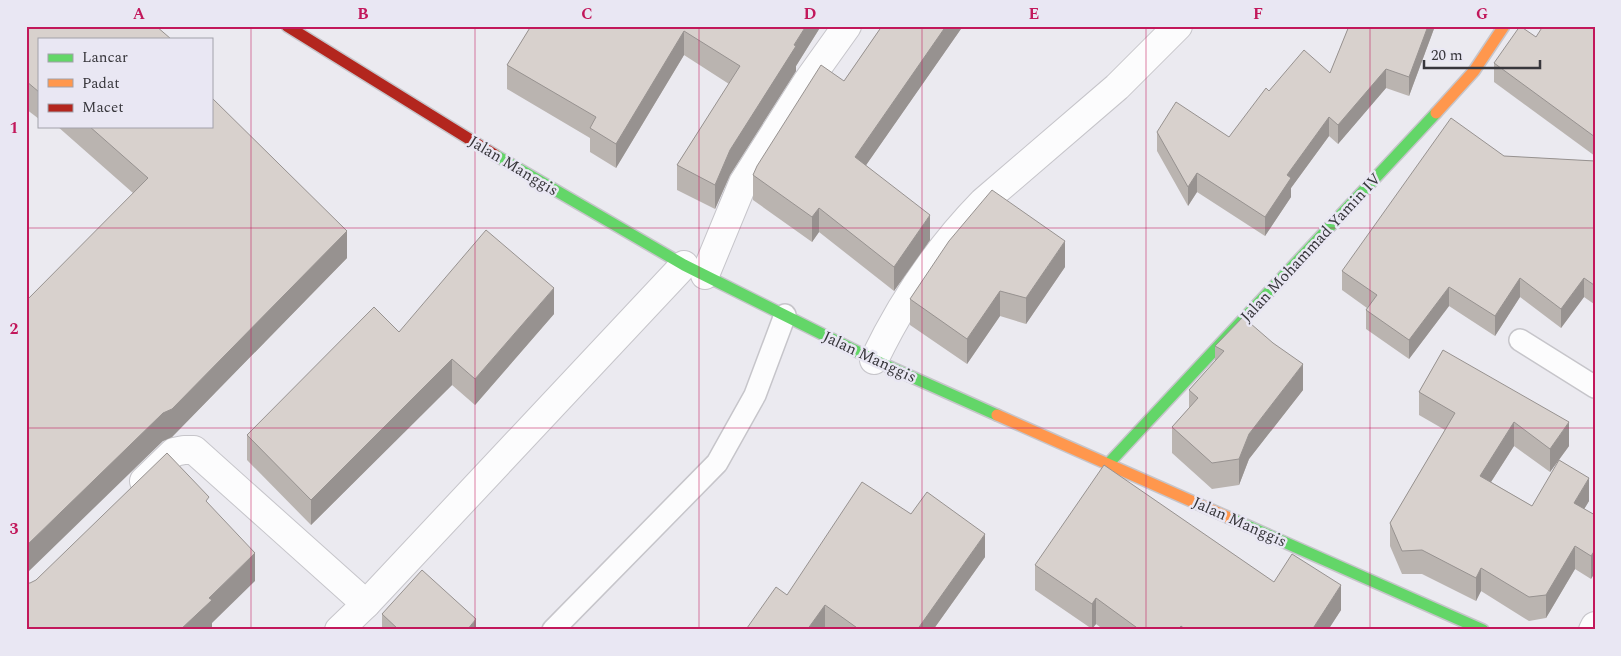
<svg xmlns="http://www.w3.org/2000/svg" width="1621" height="656" font-family="Spectral,serif">
  <rect width="100%" height="100%" fill="#ebeaf0"/>
  <g fill="none" stroke-linecap="round" stroke-linejoin="round">
    <g stroke="#c6c5ca" stroke-width="24">
      <g id="lane">
        <path d="M 1520,340 L 1595,387"/>
        <path d="M 553,630 L 717,463 L 755,395 L 785,315"/>
      </g>
    </g>
    <g stroke="#c6c5ca" stroke-width="30">
      <g id="street">
        <path d="M 705,275 L 743,183 L 807,82 L 847,26"/>
        <path d="M 874,360 C 902,302 938,248 983,202 L 1117,87 L 1178,26"/>
        <path d="M 144,481 L 174,452 L 184,450 L 194,450 L 366,604"/>
        <path d="M 339,630 L 366,604 L 684,265"/>
        <path d="M 1593,630 L 1595,626"/>
      </g>
    </g>
    <g stroke="#c6c5ca" stroke-width="14">
      <g id="fast">
        <path d="M 495,155 L 684,265 L 874,360 L 997,415"/>
        <path d="M 1109,463 L 1436,113"/>
        <path d="M 1232,519 L 1483,630"/>
      </g>
    </g>
    <g stroke="#c6c5ca" stroke-width="14">
      <g id="slow">
        <path d="M 1436,113 L 1474,71 L 1504,26"/>
        <path d="M 997,415 L 1232,519"/>
      </g>
    </g>
    <g stroke="#c6c5ca" stroke-width="14">
      <path id="jam" d="M 287,26 L 495,155"/>
    </g>
    <use href="#lane" stroke="#fcfcfd" stroke-width="21"/>
    <use href="#street" stroke="#fcfcfd" stroke-width="28"/>
    <use href="#fast" stroke="#63d668" stroke-width="11"/>
    <use href="#slow" stroke="#ff974d" stroke-width="11"/>
    <use href="#jam" stroke="#b3261e" stroke-width="11"/>
  </g>
  <g fill="#bab4b0">
    <path d="M 26,26 L 39,39 L 39,119 L 26,109 Z"/>
    <path d="M 531,26 L 821,26 L 796,66 L 796,71 L 730,175 L 715,209 L 677,190 L 677,165 L 729,84 L 684,55 L 616,168 L 590,152 L 590,138 L 507,89 L 507,65 Z"/>
    <path d="M 882,26 L 963,26 L 866,165 L 930,240 L 894,291 L 819,232 L 812,242 L 753,200 L 753,175 L 844,81 Z"/>
    <path d="M 1349,26 L 1435,26 L 1409,96 L 1386,88 L 1338,144 L 1329,136 L 1291,188 L 1291,197 L 1265,236 L 1197,192 L 1188,206 L 1157,151 L 1157,132 L 1229,137 L 1269,91 L 1330,73 Z"/>
    <path d="M 1595,26 L 1595,156 L 1494,82 L 1494,63 L 1536,37 Z"/>
    <path d="M 57,126 L 211,126 L 347,258 L 172,437 L 163,441 L 133,193 Z"/>
    <path d="M 1504,156 L 1595,161 L 1594,304 L 1584,297 L 1561,328 L 1520,297 L 1495,336 L 1449,306 L 1409,359 L 1366,329 L 1366,310 L 1367,308 L 1342,290 L 1342,271 Z"/>
    <path d="M 1065,267 L 1026,324 L 1000,316 L 967,364 L 910,325 L 910,299 Z"/>
    <path d="M 554,314 L 475,405 L 452,385 L 311,525 L 247,460 L 247,435 L 399,332 Z"/>
    <path d="M 1215,346 L 1303,390 L 1249,459 L 1239,485 L 1212,489 L 1172,453 L 1172,427 L 1189,408 L 1189,390 L 1215,361 Z"/>
    <path d="M 1443,350 L 1569,446 L 1550,472 L 1514,446 L 1491,482 L 1532,506 L 1589,501 L 1584,509 L 1595,515 L 1591,579 L 1575,569 L 1546,618 L 1529,621 L 1481,591 L 1476,601 L 1422,574 L 1402,574 L 1390,546 L 1390,523 L 1445,430 L 1419,415 L 1419,392 Z"/>
    <path d="M 911,514 L 985,557 L 933,630 L 828,630 L 825,627 L 823,630 L 747,630 L 747,628 L 787,595 Z"/>
    <path d="M 1035,565 L 1274,582 L 1341,610 L 1328,630 L 1104,630 L 1096,624 L 1092,629 L 1035,590 Z"/>
    <path d="M 382,614 L 476,630 L 382,630 Z"/>
  </g>
  <g fill="#979290">
    <path d="M 806,26 L 821,26 L 796,66 L 796,71 L 730,175 L 715,209 L 715,185 L 730,150 Z"/>
    <path d="M 946,26 L 963,26 L 855,181 L 855,157 Z"/>
    <path d="M 1428,26 L 1435,26 L 1409,96 L 1409,77 Z"/>
    <path d="M 684,31 L 684,55 L 616,168 L 616,144 Z"/>
    <path d="M 1386,69 L 1386,88 L 1338,144 L 1338,125 Z"/>
    <path d="M 1329,117 L 1329,136 L 1291,188 L 1291,197 L 1265,236 L 1265,217 L 1287,175 Z"/>
    <path d="M 1197,173 L 1197,192 L 1188,206 L 1188,187 Z"/>
    <path d="M 819,208 L 819,232 L 812,242 L 812,217 Z"/>
    <path d="M 930,215 L 930,240 L 894,291 L 894,267 Z"/>
    <path d="M 347,231 L 347,258 L 172,437 L 163,441 L 26,574 L 26,546 Z"/>
    <path d="M 1065,241 L 1065,267 L 1026,324 L 1026,298 Z"/>
    <path d="M 1520,278 L 1520,297 L 1495,336 L 1495,316 Z"/>
    <path d="M 1584,278 L 1584,297 L 1561,328 L 1561,309 Z"/>
    <path d="M 1595,284 L 1595,304 L 1594,304 L 1594,285 Z"/>
    <path d="M 1449,287 L 1449,306 L 1409,359 L 1409,340 Z"/>
    <path d="M 554,288 L 554,314 L 475,405 L 475,379 Z"/>
    <path d="M 1000,291 L 1000,316 L 967,364 L 967,339 Z"/>
    <path d="M 452,359 L 452,385 L 311,525 L 311,500 Z"/>
    <path d="M 1303,364 L 1303,390 L 1249,459 L 1239,485 L 1239,459 L 1249,434 Z"/>
    <path d="M 1514,422 L 1514,446 L 1480,499 L 1480,476 Z"/>
    <path d="M 1569,422 L 1569,446 L 1550,472 L 1550,449 Z"/>
    <path d="M 1589,478 L 1589,501 L 1574,526 L 1574,503 Z"/>
    <path d="M 985,534 L 985,557 L 933,630 L 917,630 Z"/>
    <path d="M 1575,546 L 1575,569 L 1546,618 L 1546,595 Z"/>
    <path d="M 1595,550 L 1595,573 L 1591,579 L 1591,556 Z"/>
    <path d="M 255,553 L 255,581 L 212,623 L 212,628 L 210,630 L 180,630 L 209,598 Z"/>
    <path d="M 1481,568 L 1481,591 L 1476,601 L 1476,578 Z"/>
    <path d="M 1341,585 L 1341,610 L 1328,630 L 1312,630 Z"/>
    <path d="M 1096,598 L 1096,624 L 1092,629 L 1092,604 Z"/>
    <path d="M 825,605 L 825,627 L 823,630 L 807,630 Z"/>
    <path d="M 476,619 L 476,630 L 467,630 Z"/>
  </g>
  <g fill="#d8d1cd" stroke="#979290">
    <path d="M 26,26 L 156,26 L 171,39 L 39,39 L 39,92 L 26,81 Z"/>
    <path d="M 531,26 L 806,26 L 794,45 L 796,46 L 730,150 L 715,185 L 677,165 L 740,66 L 684,31 L 616,144 L 590,128 L 596,117 L 507,65 Z"/>
    <path d="M 882,26 L 946,26 L 855,157 L 930,215 L 894,267 L 819,208 L 812,217 L 753,175 L 757,166 L 821,65 L 844,81 Z"/>
    <path d="M 1349,26 L 1428,26 L 1409,77 L 1386,69 L 1338,125 L 1329,117 L 1287,175 L 1291,178 L 1265,217 L 1197,173 L 1188,187 L 1157,132 L 1176,102 L 1229,137 L 1266,88 L 1269,91 L 1304,50 L 1330,73 Z"/>
    <path d="M 1520,26 L 1536,37 L 1543,26 L 1595,26 L 1595,137 L 1494,63 Z"/>
    <path d="M 211,97 L 347,231 L 172,409 L 163,413 L 26,546 L 26,301 L 148,178 L 89,126 L 211,126 Z"/>
    <path d="M 1451,118 L 1504,156 L 1595,161 L 1595,284 L 1594,285 L 1584,278 L 1561,309 L 1520,278 L 1495,316 L 1449,287 L 1409,340 L 1366,310 L 1377,295 L 1342,271 Z"/>
    <path d="M 992,190 L 1065,241 L 1026,298 L 1000,291 L 967,339 L 910,299 L 949,241 Z"/>
    <path d="M 486,230 L 554,288 L 475,379 L 452,359 L 311,500 L 247,435 L 374,307 L 399,332 Z"/>
    <path d="M 1243,317 L 1273,343 L 1303,364 L 1249,434 L 1239,459 L 1212,463 L 1172,427 L 1198,398 L 1189,390 L 1224,351 L 1215,346 Z"/>
    <path d="M 1443,350 L 1569,422 L 1550,449 L 1514,422 L 1480,476 L 1532,506 L 1559,460 L 1589,478 L 1574,503 L 1595,515 L 1595,550 L 1591,556 L 1575,546 L 1546,595 L 1529,597 L 1481,568 L 1476,578 L 1422,550 L 1402,551 L 1390,523 L 1455,413 L 1419,392 Z"/>
    <path d="M 167,453 L 209,497 L 206,501 L 255,553 L 209,598 L 212,600 L 180,630 L 26,630 L 26,583 L 30,583 L 36,580 Z"/>
    <path d="M 1104,465 L 1274,582 L 1292,554 L 1341,585 L 1312,630 L 1186,630 L 1181,626 L 1178,630 L 1140,630 L 1096,598 L 1092,604 L 1035,565 Z"/>
    <path d="M 862,482 L 911,514 L 927,492 L 985,534 L 917,630 L 860,630 L 825,605 L 807,630 L 749,630 L 747,628 L 776,587 L 787,595 Z"/>
    <path d="M 422,570 L 476,619 L 467,630 L 399,630 L 382,614 Z"/>
  </g>
  <path fill="none" stroke="#c2185b" stroke-width="1" stroke-opacity="0.55" d="M 251,26 L 251,630M 475,26 L 475,630M 699,26 L 699,630M 922,26 L 922,630M 1146,26 L 1146,630M 1370,26 L 1370,630M 26,228 L 1595,228M 26,428 L 1595,428"/>
  <g text-anchor="middle" stroke-width="5" stroke-linejoin="round" paint-order="stroke">
    <g font-size="16" fill="#38373c" stroke="#e9e7f3">
      <text transform="translate(514 165) rotate(31)" y="6">Jalan Manggis</text>
      <text transform="translate(1310 247) rotate(-47)" y="6">Jalan Mohammad Yamin IV</text>
      <text transform="translate(870 356) rotate(25)" y="6">Jalan Manggis</text>
      <text transform="translate(1240 521) rotate(24)" y="6">Jalan Manggis</text>
    </g>
  </g>
  <rect width="1621" height="656" fill="none" stroke="#e9e7f3" stroke-width="55"/>
  <rect x="38" y="38" width="175" height="90" fill="#e9e7f3" stroke="#a2a1aa"/>
  <rect x="48" y="54" width="25" height="8" fill="#63d668" stroke="#a2a1aa"/>
  <text x="82" y="62" font-size="15" fill="#38373c">Lancar</text>
  <rect x="48" y="79" width="25" height="8" fill="#ff974d" stroke="#a2a1aa"/>
  <text x="82" y="88" font-size="15" fill="#38373c">Padat</text>
  <rect x="48" y="104" width="25" height="8" fill="#b3261e" stroke="#a2a1aa"/>
  <text x="82" y="112" font-size="15" fill="#38373c">Macet</text>
  <path d="M1424 60v8h116v-8" fill="none" stroke="#38373c" stroke-width="2.5"/>
  <text x="1431" y="60" font-size="15" fill="#38373c" stroke="#e9e7f3" stroke-width="4" paint-order="stroke">20 m</text>
  <rect x="28" y="28" width="1566" height="600" fill="none" stroke="#c2185b" stroke-width="2"/>
  <g font-size="16" text-anchor="middle" font-weight="bold" fill="#c2185b">
    <text x="139" y="19">A</text>
    <text x="363" y="19">B</text>
    <text x="587" y="19">C</text>
    <text x="810" y="19">D</text>
    <text x="1034" y="19">E</text>
    <text x="1258" y="19">F</text>
    <text x="1482" y="19">G</text>
    <text x="14" y="133">1</text>
    <text x="14" y="334">2</text>
    <text x="14" y="534">3</text>
  </g>
</svg>
